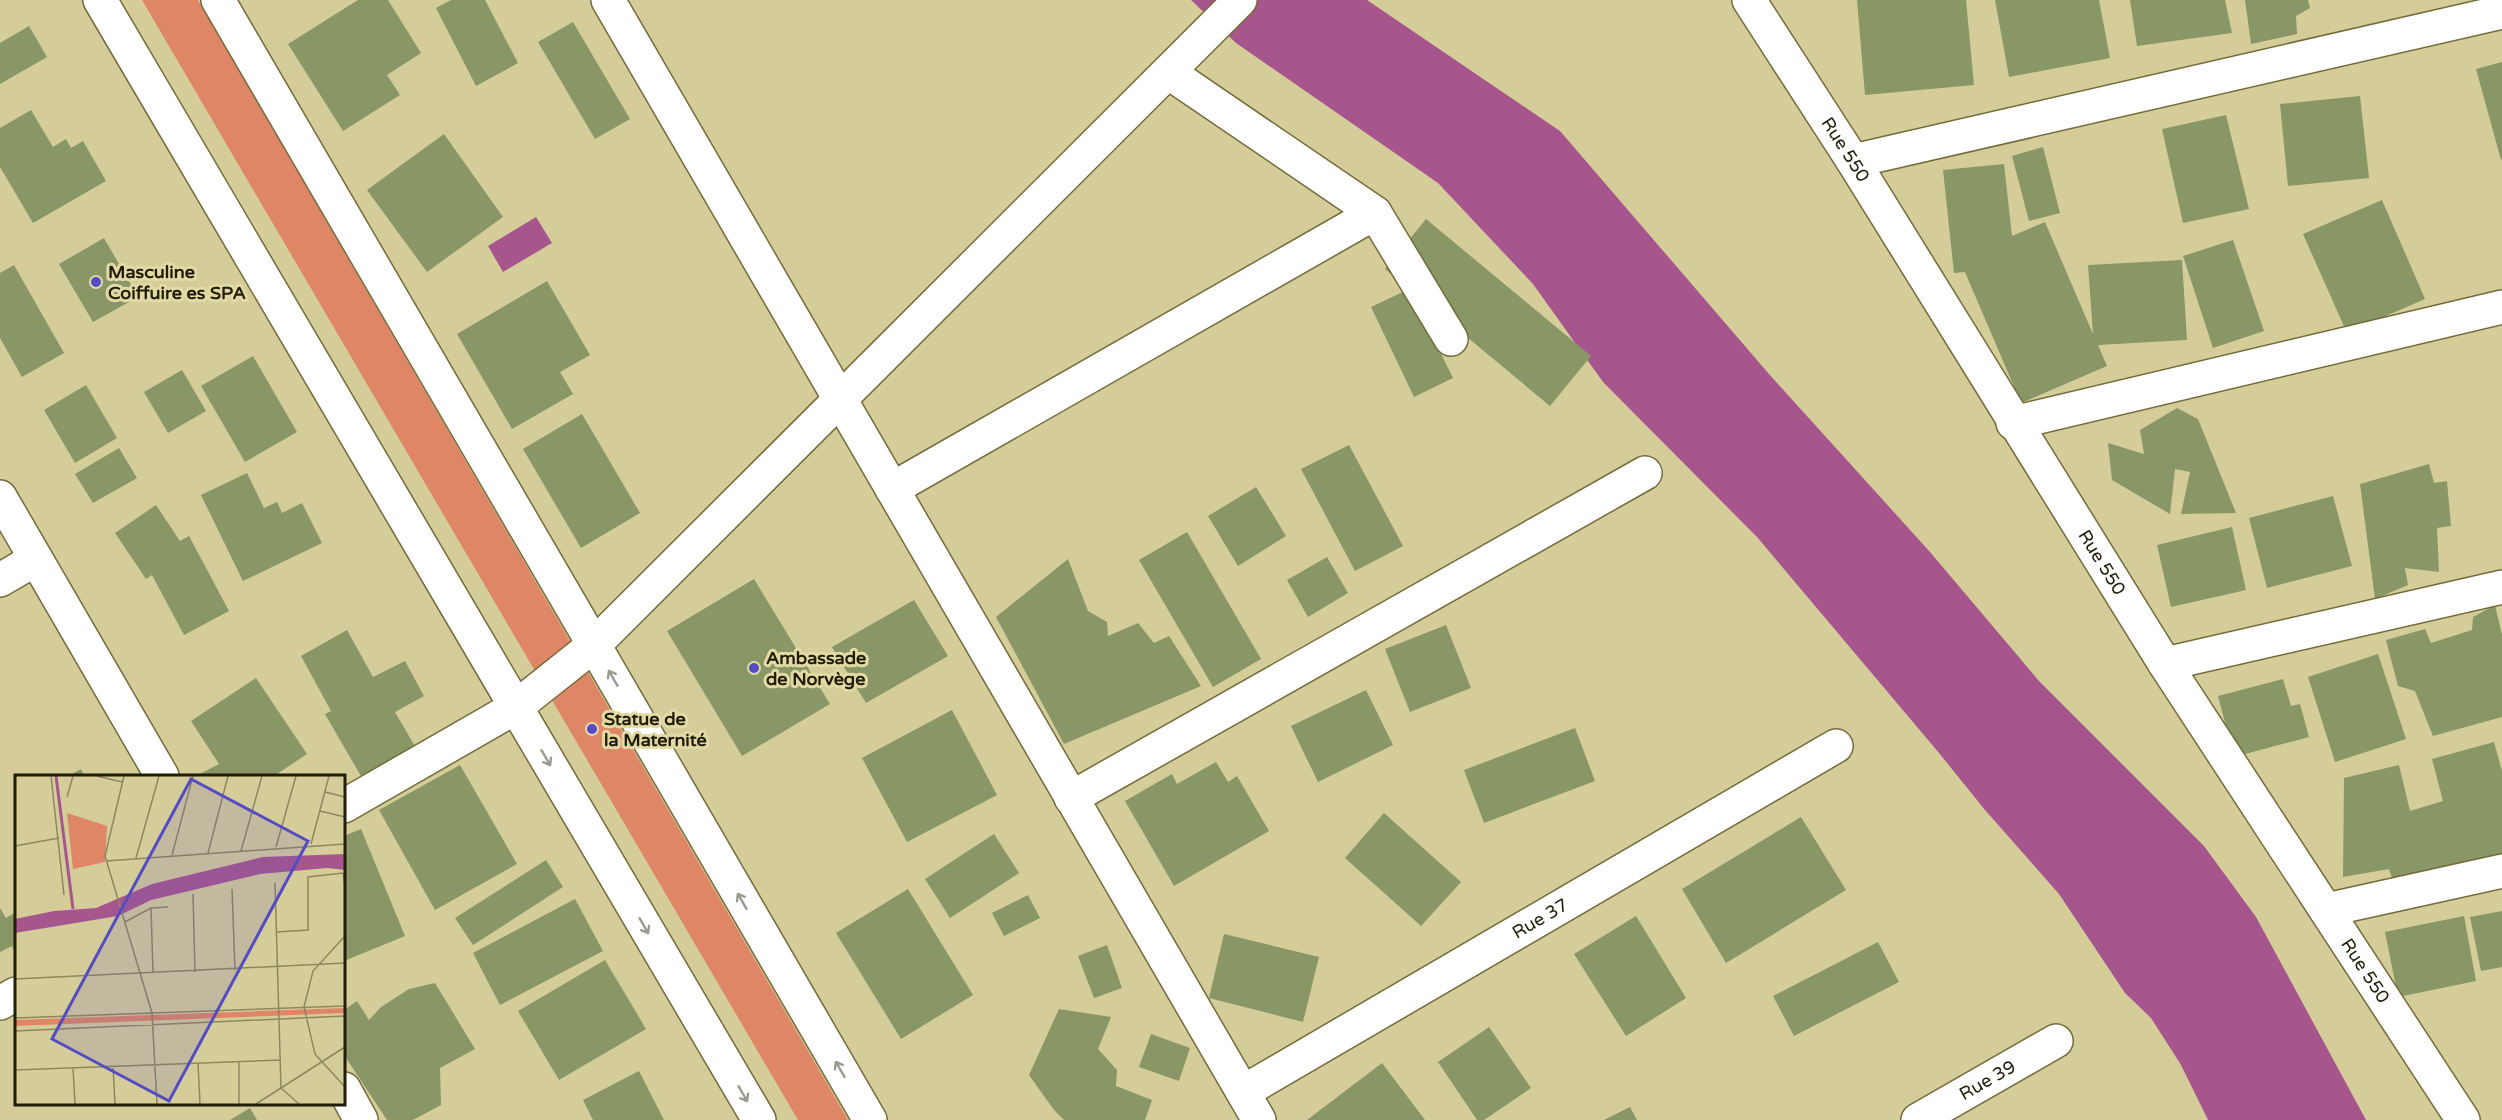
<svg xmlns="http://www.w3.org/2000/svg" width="2502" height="1120" font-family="'Varela Round',sans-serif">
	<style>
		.green { fill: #de8666 }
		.water { fill: #a7568d }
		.building { fill: #899665 }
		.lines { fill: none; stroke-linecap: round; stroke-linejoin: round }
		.minor-casing { stroke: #736b3a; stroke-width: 36 }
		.tertiary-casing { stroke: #736b3a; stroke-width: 36 }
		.minor { stroke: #fff; stroke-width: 33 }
		.tertiary { stroke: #fff; stroke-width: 33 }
		.oneway { stroke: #9b9990 }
		.poi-dot { fill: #554cc4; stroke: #e2daa5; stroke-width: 2 }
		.labels { text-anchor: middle; stroke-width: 6; stroke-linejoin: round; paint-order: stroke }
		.street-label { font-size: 18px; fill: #201d08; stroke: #e2daa5 }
		.poi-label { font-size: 18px; font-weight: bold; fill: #201d08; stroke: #e2daa5; text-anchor: start }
		.inset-river { fill: none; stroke: #a7568d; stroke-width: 3 }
		.inset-road { fill: none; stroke: #8d875f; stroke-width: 1.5 }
		.view { fill: #554cc4; fill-opacity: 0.15; stroke: #554cc4; stroke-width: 3 }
		.inset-edge { fill: none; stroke: #201d08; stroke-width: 3 }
	</style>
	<rect width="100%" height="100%" fill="#d5cd99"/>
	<path class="green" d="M142 0H198L848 1120H798Z"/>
	<path class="water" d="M1191 0H1367L1560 131 1769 374 1930 552 2039 681 2204 846 2256 917 2366 1120H2208L2181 1065 2151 1018 2125 993 2059 894 1985 810 1939 753 1757 537 1603 382 1533 284 1438 183 1236 43Z
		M536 217 552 243 503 272 488 246Z"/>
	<path class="building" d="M358 0H388L421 53 387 75 400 95 343 131 288 44Z
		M451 0H485L518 63 476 86 436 8Z
		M1857 0H1966L1974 85 1865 95Z
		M1995 0H2099L2110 58 2009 77Z
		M2130 0H2225L2232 33 2137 46Z
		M2245 0H2308L2310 8 2296 16 2297 34 2251 44Z
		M573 22 630 119 595 139 538 42Z
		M29 26 47 57 0 84V43Z
		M2502 62V159L2501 160 2476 69Z
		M2360 96 2369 178 2288 186 2280 104Z
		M31 110 53 147 66 139 71 148 83 141 106 181 33 223 0 167V128Z
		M2226 115 2249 209 2183 223 2162 129Z
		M444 134 503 217 427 272 367 190Z
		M2043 147 2060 213 2029 221 2012 156Z
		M2004 164 2012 236 2045 222 2093 334 2088 265 2182 260 2187 340 2098 345 2107 366 2021 403 1965 272 1954 273 1943 170Z
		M2382 200 2425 299 2347 333 2303 234Z
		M1426 219 1591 356 1550 406 1385 269Z
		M104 238 138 297 93 322 59 264Z
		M2233 240 2264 331 2213 348 2183 256Z
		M14 265 64 353 22 377 0 338V273Z
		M547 281 590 355 560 372 573 394 512 429 457 334Z
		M1409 289 1453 378 1414 397 1371 307Z
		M253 356 297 432 245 462 201 386Z
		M182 370 206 411 168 433 144 392Z
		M86 385 117 438 75 463 44 410Z
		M2177 408 2198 419 2236 513 2181 514 2190 472 2175 469 2170 514 2112 480 2108 443 2144 454 2140 430Z
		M582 414 640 513 581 548 523 449Z
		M1349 445 1403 546 1355 571 1301 469Z
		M119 448 137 478 93 503 75 474Z
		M2429 464 2434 483 2447 481 2451 526 2437 528 2439 572 2405 568 2408 585 2375 599 2360 484Z
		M247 473 264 508 277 502 282 513 302 503 322 543 243 581 201 495Z
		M1256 487 1286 536 1238 566 1208 516Z
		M2333 496 2352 566 2267 588 2249 518Z
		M156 505 180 541 189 536 229 611 184 635 152 575 146 579 115 533Z
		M2232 527 2246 590 2171 607 2157 545Z
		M1187 532 1261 659 1213 687 1139 560Z
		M1327 557 1348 593 1308 617 1287 580Z
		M1068 559 1088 611 1107 622 1108 636 1138 623 1154 643 1169 636 1201 686 1064 744 996 617Z
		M754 579 830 704 742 756 667 631Z
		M914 600 948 656 866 703 832 647Z
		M2495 605 2502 635V717L2433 736 2415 691 2398 686 2386 640 2425 629 2431 643 2472 630 2473 617Z
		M1446 625 1471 688 1410 712 1385 649Z
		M347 630 373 677 405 661 424 696 395 712 423 760 369 790 325 714 331 711 301 656Z
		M2378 654 2406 739 2335 762 2308 677Z
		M256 678 307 754 274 776H196L219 764 191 721Z
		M2283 679 2291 706 2300 704 2309 737 2234 757 2218 696Z
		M1366 690 1393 745 1318 782 1291 726Z
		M952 710 997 795 907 842 862 758Z
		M1575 728 1595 781 1484 823 1464 770Z
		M2494 742 2502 771V879L2403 911 2389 869 2343 877 2344 778 2399 765 2410 811 2443 801 2432 759Z
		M1216 762 1228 782 1237 776 1269 831 1174 886 1125 801 1172 774 1177 784Z
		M460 765 517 864 435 910 379 810Z
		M81 769 84 776H68Z
		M1384 813 1461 882 1421 926 1345 858Z
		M1801 817 1846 890 1726 963 1682 889Z
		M361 829 405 936 344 961V836Z
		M994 834 1019 873 950 918 925 879Z
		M546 860 563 887 473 945 455 918Z
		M908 889 973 995 901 1039 836 933Z
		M1028 895 1040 918 1004 936 992 913Z
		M575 899 603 951 500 1005 473 953Z
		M0 908 6 918 16 912V954L12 946 0 952Z
		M2502 911V967L2481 971 2470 917Z
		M1636 916 1686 998 1626 1036 1574 954Z
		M2464 916 2476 981 2398 997 2385 932Z
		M1224 934 1319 957 1303 1022 1209 998Z
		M1878 942 1899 982 1794 1036 1773 996Z
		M1107 945 1122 988 1094 998 1078 956Z
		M605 960 646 1029 559 1080 518 1011Z
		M435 983 475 1049 440 1068 441 1105 413 1120H387L344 1055V1010L357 1001 369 1020 381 1007 409 989Z
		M1059 1009 1111 1017 1098 1049 1117 1070 1116 1086 1152 1100 1145 1120H1064L1054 1110 1029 1075Z
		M1489 1027 1531 1088 1484 1120H1477L1438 1062Z
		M1151 1034 1190 1048 1179 1081 1139 1067Z
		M1382 1063 1425 1120H1307Z
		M639 1071 664 1120H593L583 1100Z
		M1630 1107 1637 1120H1604Z
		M250 1108 257 1120H230Z"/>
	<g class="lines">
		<defs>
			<g id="minor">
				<path d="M100 0 516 707 344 806"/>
				<path d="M218 0 594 645"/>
				<path d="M608 0 1259 1120"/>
				<path id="s1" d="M1749 0 1853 161 2165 664 2463 1120"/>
				<path d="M1168 72 1375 213 1451 339"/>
				<path d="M1853 161 2502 12"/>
				<path d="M2013 423 2502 307"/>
				<path d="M892 489 1375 213"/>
				<path d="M0 497 162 776"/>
				<path d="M0 580 36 559"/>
				<path d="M2165 664 2502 587"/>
				<path d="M1071 798 1645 473"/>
				<path d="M2326 910 2502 871"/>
				<path d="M0 1003 16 994"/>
				<path d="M344 1089 361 1120"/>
				<path id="s2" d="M1243 1092 1836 746"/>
				<path id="s3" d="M1918 1120 2056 1041"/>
			</g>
			<path id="tertiary" d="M594 645 870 1120
				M759 1120 516 707 594 645 1240 0"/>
		</defs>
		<use href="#minor" class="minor-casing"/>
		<use href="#tertiary" class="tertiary-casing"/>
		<use href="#minor" class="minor"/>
		<use href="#tertiary" class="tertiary"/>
	</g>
	<defs><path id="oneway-shaft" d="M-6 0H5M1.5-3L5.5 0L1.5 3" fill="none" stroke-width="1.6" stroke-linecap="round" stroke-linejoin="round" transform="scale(1.5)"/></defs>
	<g class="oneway">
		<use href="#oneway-shaft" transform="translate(613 678) rotate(-120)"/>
		<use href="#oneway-shaft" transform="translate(546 758) rotate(60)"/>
		<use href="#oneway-shaft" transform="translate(742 901) rotate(-120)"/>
		<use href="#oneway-shaft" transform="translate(644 926) rotate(60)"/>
		<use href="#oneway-shaft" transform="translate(840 1069) rotate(-120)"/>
		<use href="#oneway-shaft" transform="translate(743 1094) rotate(60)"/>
	</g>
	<g class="poi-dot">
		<circle cx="96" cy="282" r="6"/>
		<circle cx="754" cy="668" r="6"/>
		<circle cx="592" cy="729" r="6"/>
	</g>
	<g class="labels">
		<g class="street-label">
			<text dy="6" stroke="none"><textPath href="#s1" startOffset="178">Rue 550</textPath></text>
			<text dy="6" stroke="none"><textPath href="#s1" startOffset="664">Rue 550</textPath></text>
			<text dy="6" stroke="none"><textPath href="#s2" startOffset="344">Rue 37</textPath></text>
			<text dy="6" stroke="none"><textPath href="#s1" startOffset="1150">Rue 550</textPath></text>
			<text dy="6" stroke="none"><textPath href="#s3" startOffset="80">Rue 39</textPath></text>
		</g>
		<g class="poi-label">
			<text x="108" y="278">Masculine<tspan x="108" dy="21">Coiffuire es SPA</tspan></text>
			<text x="766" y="664">Ambassade<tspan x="766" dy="21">de Norvège</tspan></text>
			<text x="604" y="725">Statue de<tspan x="604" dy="21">la Maternité</tspan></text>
		</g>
	</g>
	<g transform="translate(15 775)">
		<rect width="330" height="330" fill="#d5cd99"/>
		<path d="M52 38 92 51 90 87 58 94ZM330 233V238L0 251V245Z" fill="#de8666"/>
		<path d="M330 79V95L312 93 245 99 136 125 103 141 0 158V144L39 136 81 133 137 109 248 82Z" fill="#a7568d"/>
		<path class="inset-river" d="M41 1 58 134"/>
		<path class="inset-road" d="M36 1 49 120M82 1 107 7M109 1 90 81 137 238 142 329M310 17 330 22M52 22 58 1M305 36 330 42M296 69 314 1M0 71 44 63M261 72 281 1M226 76 247 1M193 78 213 1M157 80 178 1M121 83 144 1M91 86 330 69M260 108 266 313 284 329M217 114 220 195M178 119 180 197M136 133 138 198M110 147 136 133 153 132M261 157 293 155V102L328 98 330 111M330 161 298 196 289 232 300 279 330 312M0 204 330 188M0 243 330 231M0 256 330 241M224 287V329M183 288 185 329M98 291 100 329M58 293 60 329M0 295 265 285M241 329 330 272"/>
		<path class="view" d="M176 4 293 66 154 326 37 264Z"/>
		<rect width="330" height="330" class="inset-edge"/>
	</g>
</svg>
